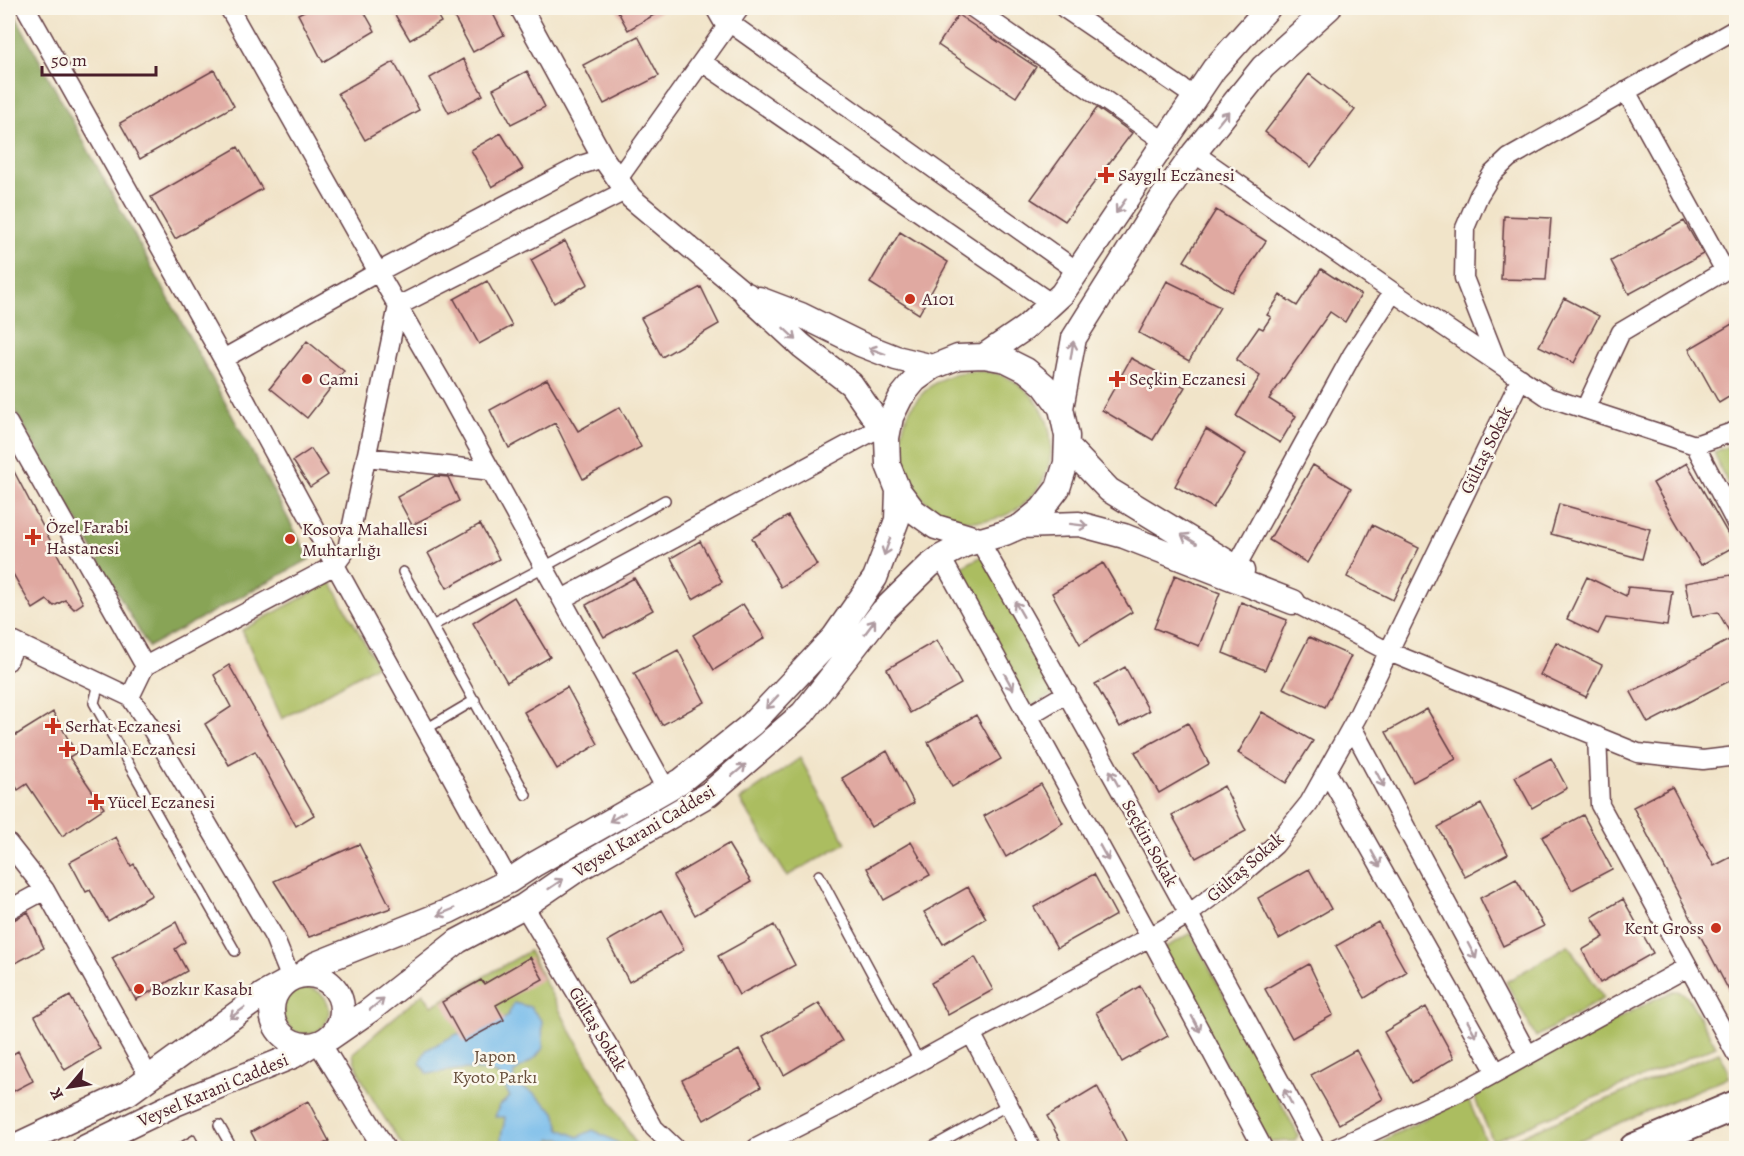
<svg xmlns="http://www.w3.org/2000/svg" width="1744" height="1156" font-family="Alegreya,serif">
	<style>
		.green { fill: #abbd61; stroke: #7a6e46; stroke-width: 1.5 }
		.forest { fill: #88a457; stroke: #696241; stroke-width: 1.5 }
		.water { fill: #73baea; stroke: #5e6c8a; stroke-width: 1.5 }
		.building { fill: #e0a9a1 }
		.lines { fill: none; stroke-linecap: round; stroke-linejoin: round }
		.service-casing { stroke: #633d43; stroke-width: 12 }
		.minor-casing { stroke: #633d43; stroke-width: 21 }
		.tertiary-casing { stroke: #633d43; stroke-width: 24 }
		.secondary-casing { stroke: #633d43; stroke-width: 27 }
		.trunk-casing { stroke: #633d43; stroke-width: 32 }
		.service { stroke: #fff; stroke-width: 9 }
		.minor { stroke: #fff; stroke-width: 18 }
		.tertiary { stroke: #fff; stroke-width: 21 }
		.secondary { stroke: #fff; stroke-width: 24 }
		.trunk { stroke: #fff; stroke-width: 28 }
		.oneway { stroke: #ae9aa0 }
		.poi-dot { fill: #c8321e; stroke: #fbf7ec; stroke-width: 2 }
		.labels { text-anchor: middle; stroke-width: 5; stroke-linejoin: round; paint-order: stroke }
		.poi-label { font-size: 18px; fill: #4a1f2b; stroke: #fbf7ec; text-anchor: start }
		.street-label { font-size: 18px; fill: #4a1f2b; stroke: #fbf7ec }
		.park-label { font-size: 18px; fill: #674e3b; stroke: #fbf7ec }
	</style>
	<rect width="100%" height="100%" fill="#fbf7ec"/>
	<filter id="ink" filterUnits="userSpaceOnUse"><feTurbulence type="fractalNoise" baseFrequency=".0167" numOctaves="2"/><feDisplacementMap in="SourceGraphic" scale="12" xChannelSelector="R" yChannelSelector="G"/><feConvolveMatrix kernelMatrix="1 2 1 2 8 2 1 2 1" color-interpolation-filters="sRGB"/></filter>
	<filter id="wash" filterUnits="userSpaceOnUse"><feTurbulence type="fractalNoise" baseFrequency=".008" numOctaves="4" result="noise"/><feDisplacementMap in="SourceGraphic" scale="24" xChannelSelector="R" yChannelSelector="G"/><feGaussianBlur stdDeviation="1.35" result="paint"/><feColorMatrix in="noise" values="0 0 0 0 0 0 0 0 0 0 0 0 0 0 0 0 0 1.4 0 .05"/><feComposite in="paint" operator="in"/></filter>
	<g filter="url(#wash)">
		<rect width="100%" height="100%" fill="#f1e4c9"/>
		<path class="green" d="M901 446a75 75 0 1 1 150 0a75 75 0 1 1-150 0Z
			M1736 443V497L1721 470 1714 452Z
			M984 555 1058 691 1028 708 952 572Z
			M331 582 377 665 282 719 242 630Z
			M800 758 846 843 787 876 740 800Z
			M1191 933 1298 1135 1295 1141 1269 1142 1161 950Z
			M1568 945 1604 998 1536 1037 1506 982Z
			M529 951 569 1028 638 1148H404C390 1126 355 1077 353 1053L423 993 432 1006Z
			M283 1011a23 23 0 1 1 46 0a23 23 0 1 1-46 0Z
			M1675 991H1680L1688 997 1716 1046 1493 1141 1473 1094 1657 998Z
			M1719 1052 1728 1070V1077L1561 1148H1496L1495 1147Z
			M1467 1097 1487 1143 1473 1148H1368Z"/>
		<path class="forest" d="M8 14 15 15 310 559 148 647 8 398Z"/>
		<path class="water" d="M514 1003 530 1007 542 1021 543 1048 536 1057 514 1073 513 1083 533 1093 555 1112 560 1129 578 1137 593 1130 624 1146V1148H571L570 1144 562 1139H551L544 1148H502C499 1132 504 1131 505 1117H495L499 1106 510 1097 499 1075C476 1065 452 1070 428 1074L420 1063 426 1050 457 1034 472 1037 507 1017Z"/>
		<g id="blocks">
			<path class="building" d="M310 8H362L375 31 323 62 298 14Z
				M391 8H433L441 22 410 40Z
				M466 8H490L504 35 473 52 453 15Z
				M616 8H666L628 30Z
				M958 15 1036 67 1016 97 938 45Z
				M638 36 659 76 604 104 583 65Z
				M463 59 483 95 449 113 430 78Z
				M394 62 419 110 365 140 338 93Z
				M214 70 234 106 140 159 120 123Z
				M527 71 545 107 511 124 493 89Z
				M1309 74 1355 110 1311 167 1265 132Z
				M1097 108 1132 133 1065 221 1031 199Z
				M501 133 523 169 492 187 471 150Z
				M238 147 262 189 175 239 151 197Z
				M1216 210 1266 241 1232 292 1184 261Z
				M1504 216 1551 218 1546 280 1501 279Z
				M1684 221 1703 254 1629 294 1611 261Z
				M900 232 948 262 919 314 870 283Z
				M565 241 588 284 554 303 531 260Z
				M1321 269 1361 295 1345 322 1330 312 1269 399 1296 416 1280 443 1236 416 1260 376 1236 360 1259 327 1263 329 1271 317 1267 315 1280 295 1297 306Z
				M487 281 512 326 479 344 454 299Z
				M1167 281 1220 307 1189 361 1139 333Z
				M701 287 719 324 662 357 641 318Z
				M1564 298 1599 316 1574 363 1539 346Z
				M1737 321V392L1719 403 1689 349Z
				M307 341 344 371 307 418 270 388Z
				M1131 358 1185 387 1153 440 1102 410Z
				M547 379 578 431 620 407 641 447 583 479 555 423 509 448 490 410Z
				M1206 429 1246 454 1213 508 1175 486Z
				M311 449 328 475 310 487 293 461Z
				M8 460 83 603 74 609 65 600 54 606 47 600 33 609 8 565Z
				M1687 463 1735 546 1701 565 1653 483Z
				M1313 465 1351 488 1307 563 1269 540Z
				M435 476 448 477 459 501 412 525 397 497Z
				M1559 504 1650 529 1642 559 1551 534Z
				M788 516 817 565 781 587 752 538Z
				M480 524 499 559 447 588 428 553Z
				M1372 525 1419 548 1393 600 1347 577Z
				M700 541 722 582 693 599 671 558Z
				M1103 563 1132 612 1080 644 1052 593Z
				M1175 575 1220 593 1199 646 1154 628Z
				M1731 575 1737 605V677L1648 723 1631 692 1733 638 1718 612 1692 617 1685 583Z
				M1587 577 1626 596 1628 587 1672 591 1667 626 1606 618 1598 634 1567 619Z
				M634 578 653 610 604 637 586 605Z
				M514 597 550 657 507 682 473 623Z
				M1241 602 1287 620 1265 670 1223 653Z
				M743 604 765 638 714 670 693 635Z
				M1309 637 1351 656 1325 707 1283 688Z
				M937 640 961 684 910 713 887 669Z
				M1556 642 1602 665 1586 697 1540 675Z
				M678 650 705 702 662 725 634 673Z
				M229 665 314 815 296 826 255 751 229 765 205 724 231 707 214 675Z
				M1125 667 1149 711 1120 727 1095 684Z
				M567 687 598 744 557 769 524 712Z
				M1427 709 1456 759 1413 782 1386 732Z
				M53 712 76 753 69 757 104 808 62 836 27 784 18 790 8 773V740Z
				M1262 712 1313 741 1286 783 1238 753Z
				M976 715 1001 759 952 787 928 742Z
				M1188 723 1209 764 1159 793 1135 752Z
				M887 751 914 803 871 827 842 778Z
				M1551 758 1567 788 1532 808 1515 777Z
				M1041 784 1063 823 1006 857 984 816Z
				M1224 786 1246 831 1196 858 1172 815Z
				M1672 787 1714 866 1737 854V1006L1633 807Z
				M1481 804 1508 854 1465 877 1438 827Z
				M1583 815 1612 869 1572 890 1542 837Z
				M116 837 131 866 134 864 152 895 108 921 90 890 86 892 70 862Z
				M911 842 930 875 884 900 867 868Z
				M359 844 391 908 309 937 274 881Z
				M728 844 751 882 695 915 673 876Z
				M1309 869 1331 909 1279 939 1258 898Z
				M1094 874 1116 915 1057 948 1034 907Z
				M1516 879 1544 926 1503 946 1480 898Z
				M968 887 986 918 943 944 924 912Z
				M1623 899 1653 953 1600 983 1582 950 1604 937 1592 917Z
				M662 910 684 950 629 982 608 941Z
				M28 912 44 948 8 967V923Z
				M176 922 185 942 175 949 187 971 136 1000 112 958Z
				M1378 922 1406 972 1365 998 1336 946Z
				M774 925 795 965 739 995 718 956Z
				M530 957 543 979 496 1005 504 1020 464 1042 442 1002 481 980 484 984Z
				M975 957 993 990 948 1015 931 983Z
				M1309 964 1333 1015 1292 1038 1265 989Z
				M1140 986 1168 1036 1122 1062 1096 1012Z
				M70 996 100 1049 65 1070 35 1016Z
				M819 1003 842 1041 784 1075 763 1036Z
				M1426 1007 1454 1058 1412 1083 1384 1032Z
				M739 1050 761 1087 704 1120 682 1080Z
				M1356 1050 1383 1099 1339 1124 1311 1075Z
				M18 1051 33 1081 8 1094V1057Z
				M1097 1086 1126 1141 1114 1149H1065L1047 1116Z
				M308 1101 329 1141 315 1149H260L251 1132Z
				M194 1134 202 1149H169Z"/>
		</g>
	</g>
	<g filter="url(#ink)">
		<use href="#blocks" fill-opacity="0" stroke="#633d43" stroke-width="1.5"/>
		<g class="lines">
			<defs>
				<path id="service" d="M403 572 526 795
					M434 625 544 567 665 500
					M99 683 94 703 235 951
					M426 729 475 700
					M819 875 919 1061
					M219 1125 232 1148
					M930 1148 1008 1105"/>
				<path id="minor" d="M26 8 223 359 335 565 347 549 398 306 625 191
					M229 8 378 272 450 396 666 789
					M715 8 726 27
					M973 8 1165 142
					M1064 8 1195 97
					M730 23 1077 271
					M702 62 1052 304
					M1626 91 1725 271
					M1194 153 1393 292 1548 397 1695 445 1736 431
					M618 179 740 8
					M223 359 378 272 581 165 603 158
					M1497 362 1464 278 1465 228 1479 195 1492 174 1509 158 1736 29
					M1585 409 1621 332 1736 264
					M8 423 145 666 335 565 509 881
					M1695 445 1736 523
					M366 457 492 471
					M979 540C1095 741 1206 944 1316 1148
					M941 557 1150 937 1263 1148
					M1236 567 1352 355 1393 292
					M562 599 881 427
					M1293 602 1389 652 1638 753 1703 760 1736 756
					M8 639 130 697 151 728 274 937 291 979
					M8 661 16 643
					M130 697 145 666
					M1028 716 1067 693
					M1352 727 1528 1055
					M1597 736 1600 805 1736 1054
					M1327 772 1496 1072
					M8 843 45 890 149 1077
					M524 906 615 1057 654 1128 675 1148
					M8 910 45 890
					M971 1033 1031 1148
					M756 1148 833 1109 942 1049 1150 937 1189 914 1244 872 1275 845 1309 803 1357 717 1521 378
					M1336 1148 1468 1088 1688 967"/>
				<path id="tertiary" d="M521 8 603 158 631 198 747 295
					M320 1044 384 1148"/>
				<path id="secondary" d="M747 295 802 346 851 384 881 427 887 438
					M759 299 801 315 860 344 896 358 933 367
					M984 356 1025 328 1062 294 1214 69 1268 8
					M1061 408 1074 338 1162 198 1194 153 1263 67 1329 8
					M1067 446 1109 490 1242 571
					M1021 526 1079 524 1124 536 1293 602
					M272 1010a35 35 0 1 1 70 0a35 35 0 1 1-70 0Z
					M300 976 316 964 449 911 509 881 535 864 681 781 752 724 834 637 875 578 897 520 898 490
					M330 1038 369 1011 458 941 524 906 575 871 709 794 803 713 883 611 929 566 941 557 964 545 1005 533 1021 526 1042 509 1058 488 1066 463 1067 436 1061 408 1044 385 1026 370 1006 360 984 356 958 357 933 367 915 380 901 397 891 417 887 438 888 465 898 490 914 511 936 527 979 540
					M11 1148 128 1093 264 994 286 982
					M84 1148 175 1104 293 1056 309 1046"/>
				<path id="trunk" d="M1634 1148 1736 1105"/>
			</defs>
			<use href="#service" class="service-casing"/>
			<use href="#minor" class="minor-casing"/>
			<use href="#tertiary" class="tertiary-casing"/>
			<use href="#secondary" class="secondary-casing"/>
			<use href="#trunk" class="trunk-casing"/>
			<use href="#service" class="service"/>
			<use href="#minor" class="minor"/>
			<use href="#tertiary" class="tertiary"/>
			<use href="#secondary" class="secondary"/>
			<use href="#trunk" class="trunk"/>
		</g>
		<defs><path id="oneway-shaft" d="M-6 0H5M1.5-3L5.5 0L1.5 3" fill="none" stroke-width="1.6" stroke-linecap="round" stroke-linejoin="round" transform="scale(1.5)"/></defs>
		<g class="oneway">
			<use href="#oneway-shaft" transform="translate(1223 118) rotate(-51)"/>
			<use href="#oneway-shaft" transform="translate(1121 206) rotate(125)"/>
			<use href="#oneway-shaft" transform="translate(790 334) rotate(43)"/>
			<use href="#oneway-shaft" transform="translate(1072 350) rotate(-81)"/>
			<use href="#oneway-shaft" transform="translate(877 351) rotate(-159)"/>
			<use href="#oneway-shaft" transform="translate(1079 525) rotate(7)"/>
			<use href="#oneway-shaft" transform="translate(1189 539) rotate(-149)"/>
			<use href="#oneway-shaft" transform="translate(887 547) rotate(110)"/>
			<use href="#oneway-shaft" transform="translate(1019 609) rotate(-120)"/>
			<use href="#oneway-shaft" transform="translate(870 627) rotate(-53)"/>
			<use href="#oneway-shaft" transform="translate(1009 682) rotate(61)"/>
			<use href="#oneway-shaft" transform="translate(772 702) rotate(133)"/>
			<use href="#oneway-shaft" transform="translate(739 770) rotate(-40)"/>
			<use href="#oneway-shaft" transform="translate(1114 778) rotate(-119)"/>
			<use href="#oneway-shaft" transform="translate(1380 779) rotate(62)"/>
			<use href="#oneway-shaft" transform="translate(617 817) rotate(150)"/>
			<use href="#oneway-shaft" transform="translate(1104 853) rotate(61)"/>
			<use href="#oneway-shaft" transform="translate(1376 859) rotate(61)"/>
			<use href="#oneway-shaft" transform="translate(556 884) rotate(-34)"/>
			<use href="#oneway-shaft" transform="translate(446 912) rotate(157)"/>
			<use href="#oneway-shaft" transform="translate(1472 951) rotate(62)"/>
			<use href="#oneway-shaft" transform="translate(377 1004) rotate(-39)"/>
			<use href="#oneway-shaft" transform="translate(237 1013) rotate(144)"/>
			<use href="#oneway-shaft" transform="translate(1196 1024) rotate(62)"/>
			<use href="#oneway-shaft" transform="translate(1472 1029) rotate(61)"/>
			<use href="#oneway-shaft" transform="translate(1288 1097) rotate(-118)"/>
		</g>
	</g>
	<g class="poi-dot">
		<path d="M1103 166h6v6h6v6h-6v6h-6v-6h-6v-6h6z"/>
		<circle cx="910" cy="299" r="6"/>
		<circle cx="307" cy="379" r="6"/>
		<path d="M1114 370h6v6h6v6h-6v6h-6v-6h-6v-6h6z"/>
		<path d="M30 528h6v6h6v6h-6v6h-6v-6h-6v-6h6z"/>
		<circle cx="290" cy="539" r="6"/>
		<path d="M50 717h6v6h6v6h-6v6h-6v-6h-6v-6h6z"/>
		<path d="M64 740h6v6h6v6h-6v6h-6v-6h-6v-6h6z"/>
		<path d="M93 793h6v6h6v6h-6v6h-6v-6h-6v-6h6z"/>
		<circle cx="1716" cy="928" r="6"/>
		<circle cx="139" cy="989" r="6"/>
	</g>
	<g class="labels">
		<g class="poi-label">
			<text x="1118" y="181">Saygılı Eczanesi</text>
			<text x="922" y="305">A101</text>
			<text x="319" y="385">Cami</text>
			<text x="1129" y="385">Seçkin Eczanesi</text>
			<text x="46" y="533">Özel Farabi<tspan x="46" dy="21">Hastanesi</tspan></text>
			<text x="302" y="535">Kosova Mahallesi<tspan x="302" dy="21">Muhtarlığı</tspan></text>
			<text x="65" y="732">Serhat Eczanesi</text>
			<text x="79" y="755">Damla Eczanesi</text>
			<text x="108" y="808">Yücel Eczanesi</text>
			<text x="1704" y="934" text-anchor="end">Kent Gross</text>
			<text x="151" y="995">Bozkır Kasabı</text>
		</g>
		<g class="street-label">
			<text transform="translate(1486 450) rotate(-64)" y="6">Gültaş Sokak</text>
			<text transform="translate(644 831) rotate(-31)" y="6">Veysel Karani Caddesi</text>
			<text transform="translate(1150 843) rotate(61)" y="6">Seçkin Sokak</text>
			<text transform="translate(1245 867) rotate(-41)" y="6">Gültaş Sokak</text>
			<text transform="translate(598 1029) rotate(59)" y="6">Gültaş Sokak</text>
			<text transform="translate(213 1090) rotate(-23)" y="6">Veysel Karani Caddesi</text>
		</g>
		<g class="park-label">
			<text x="495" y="1062">Japon<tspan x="495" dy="21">Kyoto Parkı</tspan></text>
		</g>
	</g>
	<rect width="1744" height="1156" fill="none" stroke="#fbf7ec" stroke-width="30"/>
	<g transform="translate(69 1087) rotate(241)" stroke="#fbf7ec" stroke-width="4.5" paint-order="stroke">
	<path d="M0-4.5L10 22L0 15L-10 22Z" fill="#4a1f2b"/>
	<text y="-9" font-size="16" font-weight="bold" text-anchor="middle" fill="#4a1f2b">K</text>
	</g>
	<path d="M42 66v9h114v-9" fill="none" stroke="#4a1f2b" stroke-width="3"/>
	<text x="51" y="66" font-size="18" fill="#4a1f2b" stroke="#fbf7ec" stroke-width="4.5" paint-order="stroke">50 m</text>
</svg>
